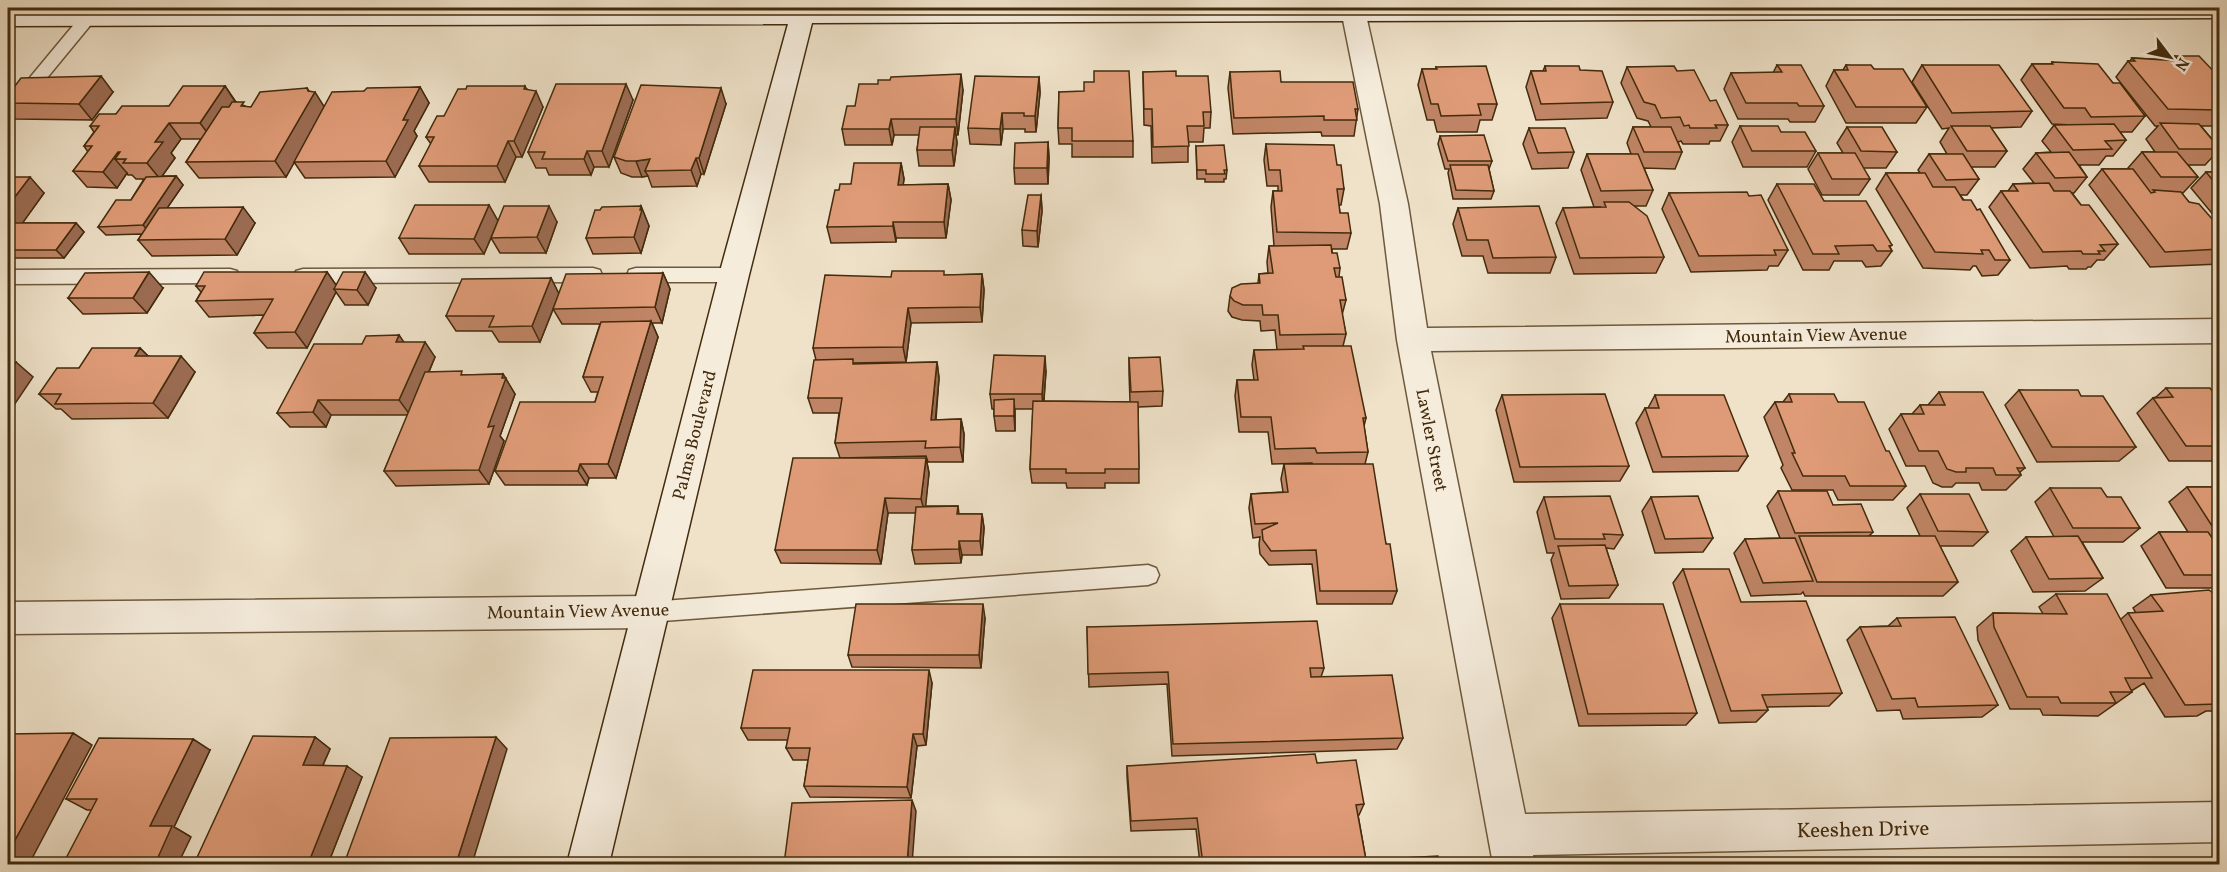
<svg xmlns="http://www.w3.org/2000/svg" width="2227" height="872" font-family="Vollkorn,serif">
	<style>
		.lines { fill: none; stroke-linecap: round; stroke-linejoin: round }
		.lane-casing { stroke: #6e593b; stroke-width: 3 }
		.street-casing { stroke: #6e593b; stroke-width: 3 }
		.secondary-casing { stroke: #432b0c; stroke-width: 3 }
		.lane { fill: #f5ecdc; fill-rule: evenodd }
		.street { fill: #f5ecdc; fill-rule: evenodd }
		.secondary { fill: #f5ecdc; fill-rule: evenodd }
		.wall { fill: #c08566; stroke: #432b0c; stroke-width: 1.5 }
		.shaded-wall { fill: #9c6c53; stroke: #432b0c; stroke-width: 1.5 }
		.building { fill: #df9b77; stroke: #432b0c; stroke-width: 1.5 }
		.labels { text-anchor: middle; stroke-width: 6; stroke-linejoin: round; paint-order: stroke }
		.street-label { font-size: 18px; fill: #432b0c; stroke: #f5ecdc }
		.near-street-label { font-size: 21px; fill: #432b0c; stroke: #f5ecdc }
	</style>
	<rect width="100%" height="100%" fill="#efe2c9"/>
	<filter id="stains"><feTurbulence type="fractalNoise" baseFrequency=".00333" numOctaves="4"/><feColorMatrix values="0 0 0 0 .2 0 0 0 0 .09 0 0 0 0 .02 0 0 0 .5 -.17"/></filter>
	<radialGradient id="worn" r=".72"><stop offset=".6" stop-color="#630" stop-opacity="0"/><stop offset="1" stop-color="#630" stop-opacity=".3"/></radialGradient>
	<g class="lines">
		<defs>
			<path id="lane" d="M87 14 93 16 95 19 93 22 14 118 8 119V104L81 16Z
				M593 268 600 270 602 275 600 280 593 282 303 283 296 281 294 276 296 271 303 269Z
				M636 268H734L741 270 743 275 741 280 734 282H636L629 280 627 275 629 270Z
				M230 269 237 271 239 276 237 281 230 283 8 284V270Z
				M1148 565 1156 568 1159 575 1156 582 1148 585 649 622 641 619 637 612 641 605 649 602Z"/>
			<path id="street" d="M1354 8 1363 10 1366 15 1408 204 1427 328 2220 319V343L1431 351 1525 814 2220 802V842L1533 855 1535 864H1493L1397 340 1380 204 1342 15 1345 10Z
				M649 596 662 601 667 612 662 623 649 628 8 634V602Z"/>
			<path id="secondary" d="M816 8H2220V18L812 23 749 275 609 864H567L719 275 788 24 8 26V12Z"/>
		</defs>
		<use href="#lane" class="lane-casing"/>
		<use href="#street" class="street-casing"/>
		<use href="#secondary" class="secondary-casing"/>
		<use href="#lane" class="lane"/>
		<use href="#street" class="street"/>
		<use href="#secondary" class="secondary"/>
	</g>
	<path class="wall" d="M2175 56 2220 78V126H2201L2220 149 2205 165H2188L2198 177 2183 193H2181L2189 202 2220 228V264L2150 267 2089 185 2102 169H2129L2128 168 2142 152H2155L2146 139 2158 126H2155L2116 77 2128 61H2130L2132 58 2172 60Z
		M2052 62 2113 83 2145 116 2132 132H2120L2126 140 2113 156H2106L2099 165H2079L2087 177 2074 193H2072L2081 205 2118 244 2104 260H2097L2091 267H2088L2086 269H2069L2067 266 2030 268 1989 207 2001 191H2008L2013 184 2034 183 2023 169 2036 153 2051 152 2042 141 2054 125H2073L2052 124 2021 80 2032 64H2051Z
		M1777 65 1824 106 1815 122H1790L1788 119H1738L1724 89 1731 73H1773Z
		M1846 65 1874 69 1927 107 1916 123H1846L1826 86 1834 70H1843Z
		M1922 65 2032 111 2021 127 1991 128 2007 151 1995 167H1971L1979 179 1967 195H1960L2010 260 1998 275 1982 276 1976 266H1973L1970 270 1923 268 1876 189 1886 173H1920L1918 170 1929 154H1947L1940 142 1949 128 1942 129 1912 82Z
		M1545 66 1580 70 1613 102 1607 118 1536 120 1526 87 1531 71H1543Z
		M1436 67 1497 104 1492 120H1480L1477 132H1437L1434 120H1427L1418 85 1422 69H1436Z
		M1627 67 1677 71 1710 101 1728 125 1720 141H1710L1709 144H1683L1681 141 1678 142 1682 152 1675 169 1644 168 1653 190 1646 206H1635L1664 257 1656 273 1574 274 1556 223 1563 208 1601 207H1594L1581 170 1587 154H1631L1627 143 1633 127H1651L1648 121 1637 118 1621 83Z
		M1143 72 1176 76 1211 112 1210 128H1204L1203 142H1188V162L1152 163 1151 126 1144 125Z
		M1230 72 1281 82 1358 109 1354 136H1322L1321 132 1233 134 1228 88Z
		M1039 77 1040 93 1036 132H1025V129H1003L1001 145 970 144 968 128Z
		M225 86 236 102 247 107H251L307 88 309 92 324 107 364 91 420 87 429 103 414 131 417 136 395 177 305 178 294 162 286 177 199 178 186 162 201 139H181L171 153 175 158 162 176H176L183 185 167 208 255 223 237 255 152 256 138 240 142 234 106 235 98 227 131 200 144 179H136L132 175H128L127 173 117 188 87 187 73 171 88 152 84 146 94 132 90 126 116 114 169 106Z
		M8 87 11 91 113 92 92 120 15 119 8 110Z
		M527 89 543 107 522 157H516L505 182H429L419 166 431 144 426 137 444 116Z
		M963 90 958 135H956L957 143 954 166H919L917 150 919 135H894L892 145H845L842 129 855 106Z
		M1059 92 1133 141V157H1072V144H1059L1058 128Z
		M633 100 609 167H594L591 175H549L546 168H536L528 152Z
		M726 104 704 174H701L697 186 652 187 648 176 642 177H632L621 173 614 157Z
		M1740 126 1781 132 1816 151 1807 167H1743L1732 142Z
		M1847 127 1897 152 1886 168H1863L1870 179 1859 195H1822L1808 169 1818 153H1843L1837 143Z
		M1529 128 1574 152 1568 168 1532 169 1523 144Z
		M1440 136 1492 161 1489 169 1494 191 1491 199H1453L1448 173 1449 169H1445L1438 144Z
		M1048 142 1049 158 1048 184H1015L1014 168Z
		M1266 144 1337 165 1344 189 1341 205H1339L1340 213 1351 233 1347 249H1332V253L1340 268 1339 277 1346 300 1342 315 1346 334 1343 346 1366 418 1364 426 1368 452 1365 464 1386 544 1397 591 1392 604H1317L1312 564 1269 565 1260 554 1259 544 1260 537 1253 538 1249 508 1251 494 1283 492 1281 479 1284 464H1312V463L1272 464 1268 432H1239L1235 396 1237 380H1254L1252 365 1254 350H1277L1275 330 1261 331 1260 321 1242 320 1232 317 1228 311 1230 296 1258 283 1259 274 1268 273 1267 262 1269 246H1274L1271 207 1273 191H1278V186H1267L1264 160Z
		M1196 146 1227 170 1226 179H1224V182H1205V179H1197Z
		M901 163 904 179 903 185 948 184 951 200 946 238H896V242L831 243 827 227 839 190 851 184Z
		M2206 172H2220V223L2191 188Z
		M8 177 44 193 22 223H76L84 232 64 258H8Z
		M1777 184 1824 201 1892 245 1890 247 1892 251 1881 266 1866 267 1862 261H1834L1829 270H1803L1768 200Z
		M1669 193 1749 196 1788 250 1778 266H1769L1767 270 1691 272 1662 209Z
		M1041 195 1042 211 1038 247 1023 246 1022 230Z
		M489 205 498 221 557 222 546 253H500L491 238 497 224 484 254H409L399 238Z
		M641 206 649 226 641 253 593 254 586 238Z
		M1458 208 1556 257 1550 273H1488L1483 256H1462L1453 224Z
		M327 272 336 285 376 288 368 305H345L336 292 307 348H267L254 333 264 315 209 317 196 301 201 292 196 286Z
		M663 273 670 289 662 323H652L658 337 616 478H589L587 485H505L495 471 595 402 598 392H591L583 377 600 324H562L553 309 556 302 540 342H499L492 331H456L446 316 551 278 559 294Z
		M982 274 984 290 982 322 911 323 906 362 854 363V364L937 362 939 378 936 420 961 419 964 434 963 462H928L926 456 840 458 835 443 839 413H813L808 398 816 360 813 348 891 277Z
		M163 288 147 313 83 314 68 298Z
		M399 335 403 342 435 357 429 372 465 375 503 374 515 394 500 436 504 441 489 484 396 486 384 471 408 415H331L326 427H290L277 413 362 344Z
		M140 348 148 356 195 372 168 418 72 419 61 409H56L39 394 79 368Z
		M1129 358 1163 391 1162 406 1138 407 1139 483H1105V488H1067L1066 483H1032L1030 469 1033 409H1015V431H996L994 416V409H992L990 394 1046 371 1044 401 1130 402 1129 373Z
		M2166 388 2220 396V461H2169L2137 413 2153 398 2156 397Z
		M2019 390 2081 396 2136 447 2119 461 2037 462 2005 405Z
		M1939 392 2025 468 2020 472 2021 475 2006 490H1982L1979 483H1956L1952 487H1942L1933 483 1925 466H1906L1889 429 1901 414H1912L1920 405H1928Z
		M1789 394 1838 402 1886 451 1906 486 1893 500H1838L1833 490H1792L1781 468 1783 465 1764 417 1775 402H1783Z
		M1502 395 1629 466 1620 481 1514 482 1496 410Z
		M1655 395 1748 456 1738 471 1653 472 1636 423 1645 408H1648Z
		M926 458 929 473 925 506H958L959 514H982L984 528 982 555H962L961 563 915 564 912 550 916 513H888L881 564 781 563 775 550Z
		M2187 487H2220V542L2215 543 2220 549V587L2217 588H2166L2141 546 2159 532H2188L2169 502Z
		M2050 488 2107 497 2140 528 2123 542H2082L2103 578 2085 591 2033 592 2011 551 2026 537H2054L2035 502Z
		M1778 491 1833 505 1873 532 1869 536H1920L1907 508 1920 494 1988 532 1973 546H1940L1958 582 1943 596H1805L1803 592 1801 594 1751 596 1734 553 1745 539 1780 538 1767 506Z
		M1544 497 1623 535 1614 549 1606 548 1618 585 1609 598 1561 599 1551 560 1554 553H1547L1537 512Z
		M1651 497 1713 538 1703 552 1655 553 1642 511Z
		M1683 569 1842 693 1829 706 1767 707 1768 710 1756 722 1719 723 1673 583Z
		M2056 594 2121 619 2128 613H2136L2133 608 2151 595 2220 598V711H2206L2197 716 2165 717 2144 683 2133 690H2132V692L2098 716 2043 715 2040 709H2010L1978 640 1977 627 1993 613 2043 614 2039 607Z
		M1560 604 1697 713 1686 725 1579 726 1552 618Z
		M985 618 981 668 852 667 848 655Z
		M1897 618 1998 705 1982 717 1903 719 1900 710 1877 711 1847 640 1860 627 1888 626Z
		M1087 627 1324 668 1321 677 1403 738 1397 749 1172 756 1167 684 1089 687Z
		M932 683 926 745 917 746 911 798 810 797 804 786 808 760H793L786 748 788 740H748L741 728Z
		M315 737 330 749 323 765 362 777 328 864H194Z
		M210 750 174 827 191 837 91 810H87L66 799Z
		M1317 763 1364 804 1359 815H1358L1366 860 1440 864H1200L1196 829 1131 831 1127 777V766Z"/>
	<path class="shaded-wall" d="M961 74 963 90 958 135 956 119Z
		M101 76 113 92 92 120 79 104Z
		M1039 77 1040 93 1036 132 1035 116Z
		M626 84 633 100 609 167 602 151Z
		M225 86 236 103 212 139 200 123Z
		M525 86 532 100 536 91 543 107 522 157 514 141 524 89Z
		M420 87 429 103 414 131 417 136 395 177 386 161 403 120Z
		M307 88 312 96 315 92 325 108 286 177 275 161 308 91Z
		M721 88 726 104 704 174 699 158Z
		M1002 113 1003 129 1001 145 1000 129Z
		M891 119 894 135 892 145 889 129Z
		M169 123 181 139 171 153 175 158 160 179 147 163 155 142Z
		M955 127 957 143 954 166 952 150Z
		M508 141 516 157 505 182 497 166Z
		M1048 142 1049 158 1048 184 1047 168Z
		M587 151 594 167 591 175 584 159Z
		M118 152 123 159H115L127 173 117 188 103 172Z
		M696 158 701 174 697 186 691 170Z
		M650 159 645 171 648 176 642 177 636 161Z
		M901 163 904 179 901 201 898 185Z
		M176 176 183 185 150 233 143 225Z
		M30 177 44 193 19 228 8 216V206Z
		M948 184 951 200 946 238 944 222Z
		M1041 195 1042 211 1038 247 1037 231Z
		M489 205 498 221 484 254 474 239Z
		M549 206 557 222 546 253 537 237Z
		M641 206 649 226 641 253 634 237Z
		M243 207 255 223 237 255 225 239Z
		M893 222 896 238V242L893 226Z
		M76 223 84 232 64 258 56 250Z
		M149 272 163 288 147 313 133 298Z
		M327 272 338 288 334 289 336 292 307 348 295 332Z
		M365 272 376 288 368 305 357 290Z
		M663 273 670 289 662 323 655 307Z
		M982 274 984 290 982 322 980 307Z
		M551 278 559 294 540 342 532 326Z
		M908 308 911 323 906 362 903 347Z
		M651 321 658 337 616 478 608 464Z
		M399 335 410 351 396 342Z
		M425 342 435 357 410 415 399 400Z
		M140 348 155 363 135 356Z
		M181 356 195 372 168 418 153 403Z
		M1045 356 1046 371 1043 409 1042 394Z
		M16 362 33 377 8 414V374Z
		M937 362 939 378 934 435 931 420Z
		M503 374 515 394 500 436 504 441 489 484 479 470 488 427Z
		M1014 399 1015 415V431L1014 416Z
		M318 400 331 415 326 427 313 412Z
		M961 419 964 434 963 462 960 447Z
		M926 458 929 473 925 513 921 499Z
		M580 464 589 478 587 485 578 471Z
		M885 498 888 513 881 564 877 550Z
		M982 514 984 528 982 555 980 541Z
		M959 541 962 555 961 563 959 549Z
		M983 604 985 618 981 668 979 655Z
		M929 670 932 683 926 745 923 734Z
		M73 733 92 745 29 864H8V853Z
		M913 734 917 746 911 798 907 787Z
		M315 737 330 749 318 776 303 765Z
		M496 737 507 749 472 864H456Z
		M193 739 210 750 174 827 191 837 178 864H155L150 826Z
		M347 766 362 777 328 864H319L310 859Z
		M912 800 916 811 912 864H907Z
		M293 859 302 864H290Z"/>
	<path class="building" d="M2175 56H2199L2220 78V110L2168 109 2128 61H2135L2132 58 2179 61Z
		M2052 62 2098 64 2113 83H2120L2145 116 2091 117 2085 108H2064L2032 64H2053Z
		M1777 65H1801L1824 106H1799L1797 103H1746L1731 73 1782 72Z
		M1846 65H1871L1874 69H1903L1927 107H1856L1834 70H1848Z
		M1922 65H1999L2032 111 1952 113Z
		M1486 66 1497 104H1478L1481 115 1441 116 1438 104H1431L1422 69H1437L1436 67Z
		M1545 66H1579L1580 70 1602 71 1613 102 1541 104 1531 71H1546Z
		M1674 66 1677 71 1694 70 1710 101 1716 100 1728 125H1715L1717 128H1690L1689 125 1684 126 1680 117 1661 118 1655 105 1644 102 1627 67Z
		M1094 71H1129L1133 141H1072V128H1058L1059 92 1084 91V82H1094Z
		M1176 71V76H1208L1211 112H1203L1204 126H1187L1189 146 1153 147 1152 109H1144L1143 72Z
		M1280 71 1281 82H1353L1358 109H1355L1357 120H1324V116L1234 118 1230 72Z
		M961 74 956 119H891L889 129H842L847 106H855L859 84H878V80H890L891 77Z
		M101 76 79 104 8 103V95L21 78Z
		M975 76 1039 77 1035 116H1024V113H1002L1000 129 968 128Z
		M556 84H626L602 151H587L584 159H542L545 152H528Z
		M641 85 721 88 699 158H696L691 170 645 171 650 159 636 161H626L614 157Z
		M183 86H225L200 123H169L155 142H163L147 163H123L126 159H115L120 152H118L103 172 73 171 92 146H84L99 126H90L99 114H116L122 106H169Z
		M467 86H525L524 89 536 91 514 141H508L497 166H419L434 137H426L437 116H444L458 89H466Z
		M420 87 403 120H408L386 161 294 162 332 92 364 91 367 88Z
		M307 88 308 91 315 92 275 161 186 162 222 107H229L232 102H244L241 106 251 107 260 92Z
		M2160 123 2199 124 2220 149H2179Z
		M2114 124 2126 140 2105 141 2112 149 2073 150 2054 125Z
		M1740 126H1778L1781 132H1805L1816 151H1752Z
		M1951 126H1990L2007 151H1967Z
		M920 127H955L952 150H917Z
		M1633 127H1671L1682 152H1644Z
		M1847 127H1882L1897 152 1861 151Z
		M1529 128H1565L1574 152 1538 153Z
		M1484 135 1492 161H1448L1440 136Z
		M1048 142 1047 168H1014L1015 143Z
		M1266 144 1334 145 1337 165H1341L1344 189H1337L1340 213H1348L1351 233 1277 232 1273 191H1282L1280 170H1269Z
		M1224 145 1227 170H1224L1225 174H1206V170H1197L1196 146Z
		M2069 152 2087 177 2055 178 2036 153Z
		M2142 152H2177L2198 177H2161Z
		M1818 153H1855L1870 179H1832Z
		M1587 154H1638L1653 190 1601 191Z
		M1929 154H1963L1979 179 1946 180Z
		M854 163H901L898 185 948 184 944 222H893V226L827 227 835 190H839L840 184H851Z
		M1450 165H1488L1494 191 1456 190Z
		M2102 169H2133L2151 193 2155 192 2153 190 2181 192 2189 202 2199 204 2220 228V249L2165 252Z
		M2206 172H2220V189Z
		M1886 173H1925L1933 187H1955L1963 200H1971L1977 210 1980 209 2010 260H1995L1989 250H1981L1983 254 1935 252Z
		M176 176 143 225 98 227 116 200H131L146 177Z
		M8 177H30L8 206Z
		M2049 183 2054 191H2070L2081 205H2089L2118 244 2100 245 2105 251H2098L2100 254H2083L2081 251 2043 252 2001 191H2018L2013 184Z
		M1777 184H1814L1824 201H1866L1892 245 1889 246 1892 251H1877L1873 245 1835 246 1839 254H1813Z
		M1747 192 1749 196 1761 195 1788 250H1774L1776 255 1699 256 1669 193Z
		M1028 195H1041L1037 231 1022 230Z
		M1604 202H1629L1647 216 1664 257 1580 258 1563 208 1606 207Z
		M415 205H489L474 239 399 238Z
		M504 206H549L537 237 491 238Z
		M641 206 640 210H642L634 237 586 238 595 210H600L602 207Z
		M1539 206 1556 257 1493 258 1488 240H1467L1458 208Z
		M243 207 225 239 138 240 159 208Z
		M8 223H76L56 250H8Z
		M1331 245 1332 253H1337L1340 268H1334L1336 277H1342L1346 300H1340L1346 334 1280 335 1278 315H1263L1262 305H1243L1234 301 1230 296 1232 288 1241 284 1260 283 1259 274 1273 273 1269 246Z
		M892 271H944V275L982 274 980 307 908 308 903 347 813 348 825 275 891 277Z
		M149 272 133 298H68L85 273Z
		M204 272H327L295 332 254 333 273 299 196 301 205 286H196Z
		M343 272H365L357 290 334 289Z
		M663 273 655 307 553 309 566 274Z
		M551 278 532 326 489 327 494 316H446L462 279Z
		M651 321 608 464H580L578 471H495L520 402H595L603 377H583L601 322Z
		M399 335 396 342H425L399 400H318L313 412 277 413 314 344H362L366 336Z
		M1303 346H1351L1366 418H1363L1368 452 1317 453 1315 448 1275 449 1271 417H1241L1237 380H1258L1254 350 1304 349Z
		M92 348H140L135 356H181L153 403 55 404 61 394H39L57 368H79Z
		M994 355 1045 356 1042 394H990Z
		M1160 357 1163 391 1131 392 1129 358Z
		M853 359V364L937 362 931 420 961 419 960 447 925 448 926 441 835 443 842 398H808L814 360Z
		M8 362H16L8 374Z
		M462 371 461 375 503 374 502 378H506L488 427 494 426 479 470 384 471 425 372Z
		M2166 388H2210L2216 396H2220V446H2186L2153 398 2173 397Z
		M2019 390H2078L2081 396H2103L2136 447H2052Z
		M1939 392H1983L2025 468H2017L2021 475H1996L1993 468H1966V472H1956L1947 469 1938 451H1919L1901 414H1924L1920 405H1945Z
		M1605 394 1629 466 1520 467 1502 395Z
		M1789 394H1834L1838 402H1864L1886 451H1889L1906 486H1850L1845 476H1803L1792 453H1795L1775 402H1792Z
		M1655 395H1724L1748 456 1662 457 1645 408H1659Z
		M1014 399V416H994V400Z
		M1033 401 1138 402 1139 469H1105V473H1066V469H1030Z
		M793 458H926L921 499 885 498 877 550H775Z
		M1284 464H1373L1386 544H1390L1397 591H1320L1316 550 1271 551 1263 540 1262 530 1278 523 1255 524 1251 494 1288 492Z
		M2187 487H2220V529H2214Z
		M2050 488H2101L2107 497H2121L2140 528H2073Z
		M1778 491H1827L1833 505 1861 504 1873 532 1795 533Z
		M1920 494H1969L1988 532 1938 531Z
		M1610 496 1623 535 1603 534 1605 539H1555L1544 497Z
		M1698 496 1713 538 1665 539 1651 497Z
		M958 506 957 514H982L980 541H959V549L912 550 916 507Z
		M2159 532H2208L2220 549V575H2184Z
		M1799 536H1935L1958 582H1817Z
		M2078 536 2103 578 2049 579 2026 537Z
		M1795 538 1813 581 1763 583 1745 539Z
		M1605 545 1618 585 1569 586 1558 546Z
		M1683 569H1729L1741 602 1806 601 1842 693 1762 695 1768 710 1731 711Z
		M2209 590 2220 598V699H2215L2218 704 2185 705 2128 613 2163 611 2151 595Z
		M2056 594H2107L2152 678H2125L2132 692H2110L2116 703H2061L2058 697H2027L1994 627 1993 613 2067 614Z
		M856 604H983L979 655H848Z
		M1560 604H1663L1697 713 1588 714Z
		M1955 617 1998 705 1918 707 1915 698 1892 699 1860 627 1901 626 1897 618Z
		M1317 621 1324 668H1310L1311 677 1392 675 1403 738 1173 744 1168 672 1088 674 1087 627Z
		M753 670H929L923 734H913L907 787 804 786 810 748H786L790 728H741Z
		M73 733 8 853V734Z
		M253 736 315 737 303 765 347 766 310 859H293L290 864H194Z
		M496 737 456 864H344L390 738Z
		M99 738 193 739 150 826H172L155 864H63L97 799H66Z
		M1315 754 1317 763 1356 760 1364 804 1356 805 1366 860 1438 856 1440 864H1203L1197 818 1131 821 1127 766Z
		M912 800 907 864H784L792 803Z"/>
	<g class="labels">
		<g class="street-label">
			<text transform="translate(1816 335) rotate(-1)" y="6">Mountain View Avenue</text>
			<text transform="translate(694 435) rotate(-76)" y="6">Palms Boulevard</text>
			<text transform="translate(1432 440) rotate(79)" y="6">Lawler Street</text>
			<text transform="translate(578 611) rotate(-1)" y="6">Mountain View Avenue</text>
		</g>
		<g class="near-street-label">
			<text transform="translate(1863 829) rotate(-1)" y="7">Keeshen Drive</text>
		</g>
	</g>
	<rect width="2227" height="872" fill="none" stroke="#efe2c9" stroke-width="30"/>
	<rect x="9" y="9" width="2209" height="854" fill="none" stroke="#432b0c" stroke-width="3"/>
	<rect x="15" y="15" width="2197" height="842" fill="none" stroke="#432b0c" stroke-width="1.5"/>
	<g transform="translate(2170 57) rotate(122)" stroke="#f5ecdc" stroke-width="4.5" paint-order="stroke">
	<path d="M0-4.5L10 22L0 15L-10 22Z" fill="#432b0c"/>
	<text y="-9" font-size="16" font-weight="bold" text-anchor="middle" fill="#432b0c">N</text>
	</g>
	<rect width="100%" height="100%" filter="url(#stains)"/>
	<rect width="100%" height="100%" fill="url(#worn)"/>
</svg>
